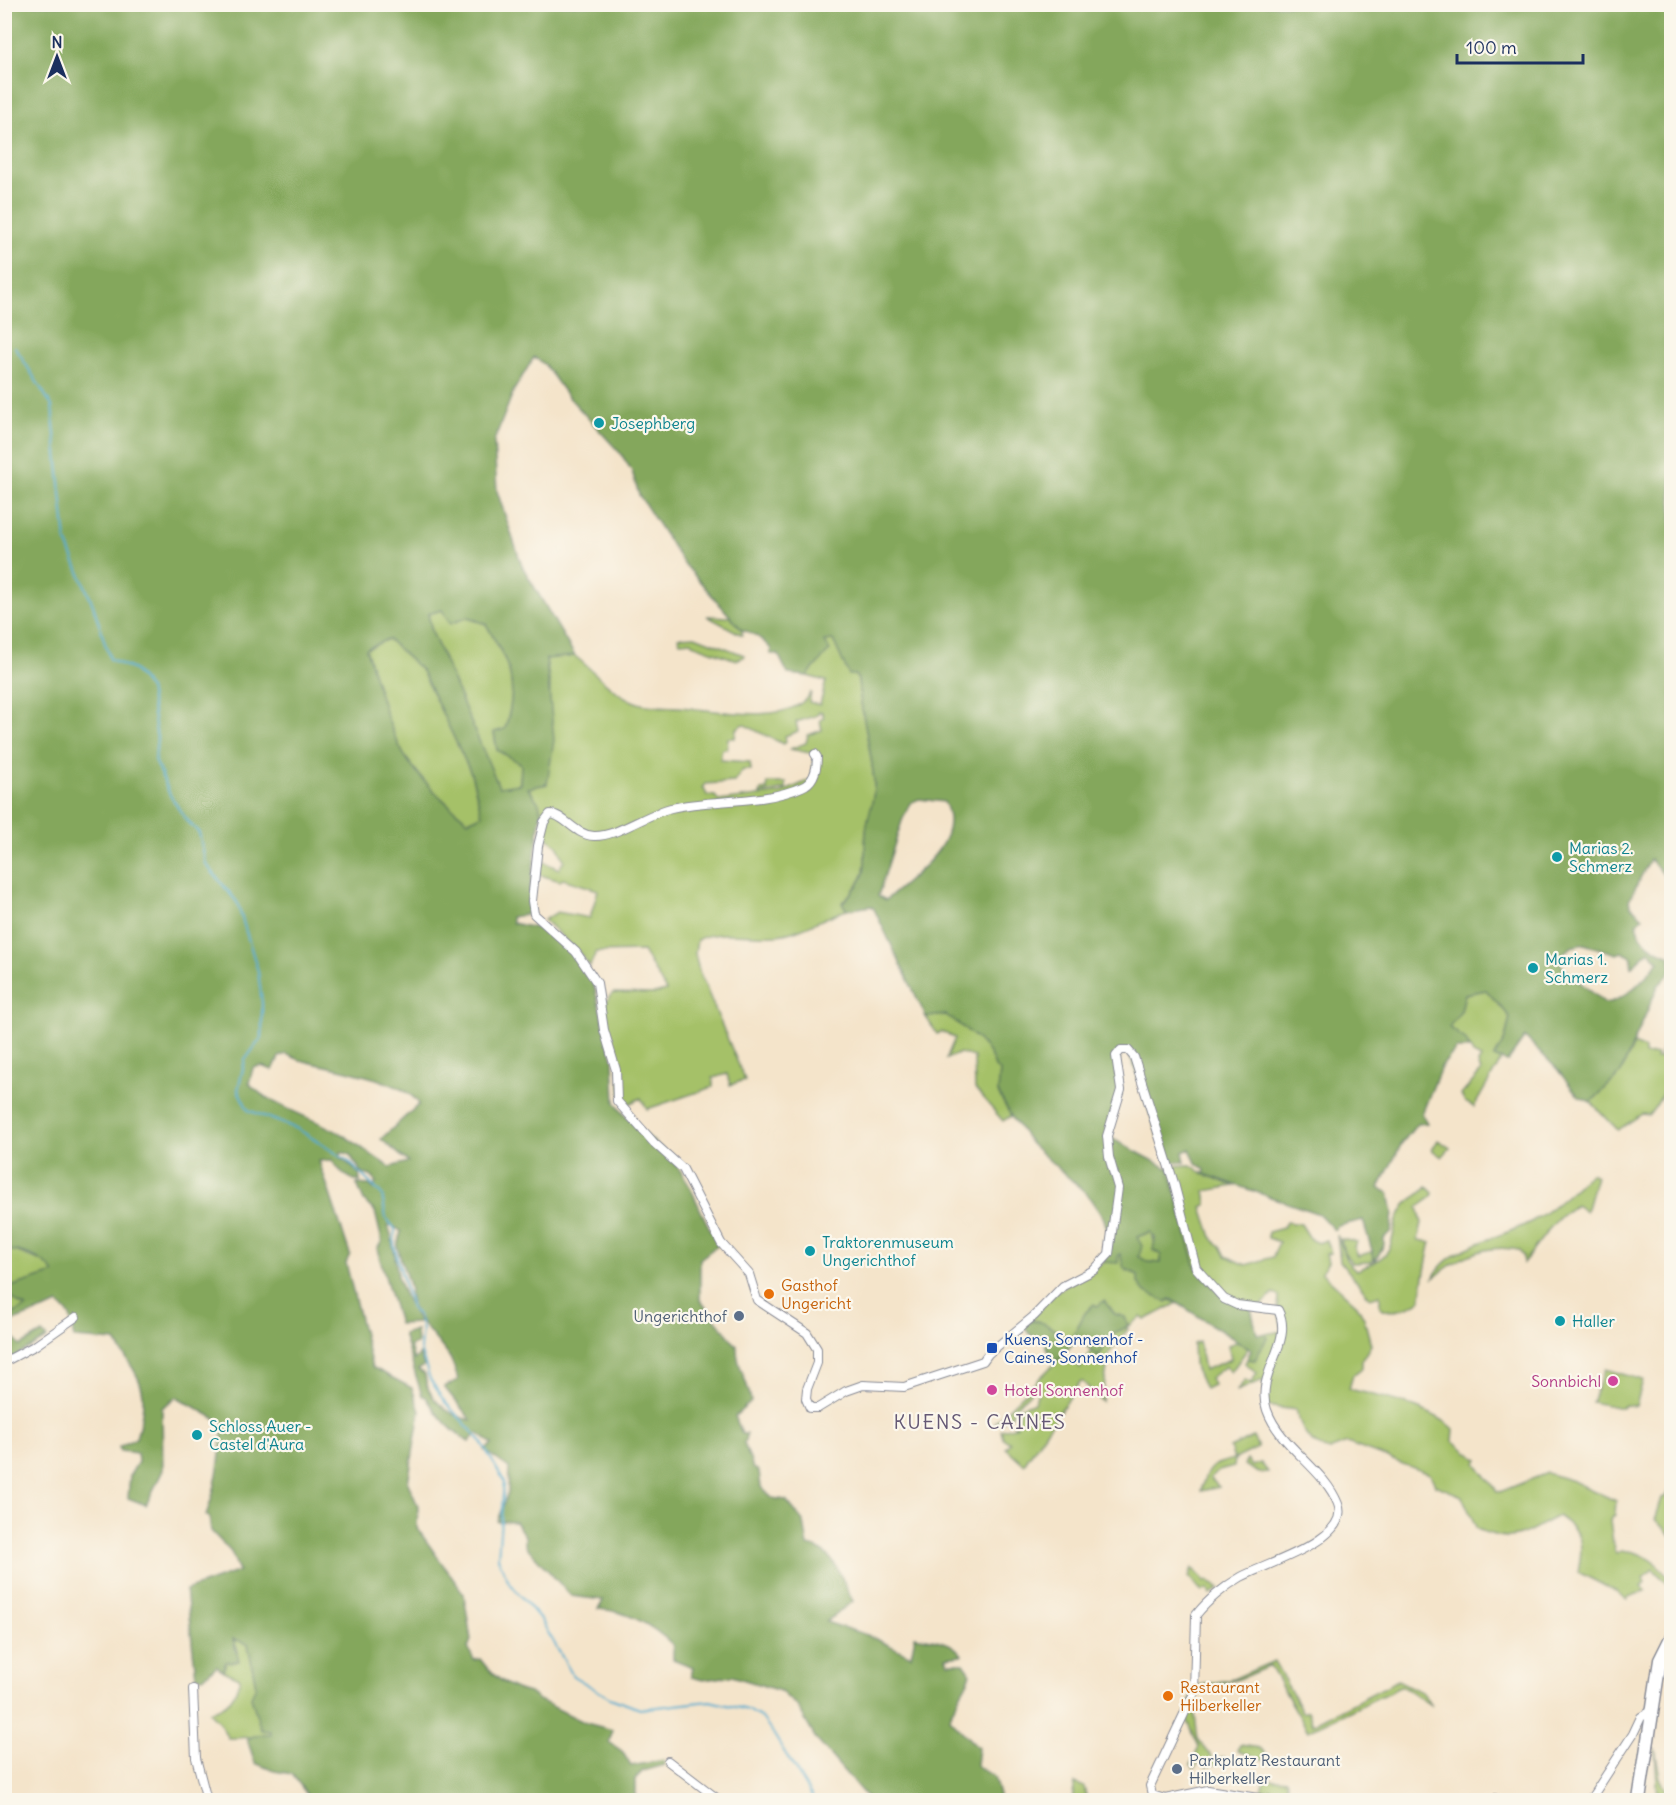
<svg xmlns="http://www.w3.org/2000/svg" width="1676" height="1805" font-family="Delius,sans-serif">
	<style>
		.green { fill: #a5c167; stroke: #607862; stroke-width: 1.5; fill-rule: evenodd }
		.forest { fill: #84a75c; stroke: #506b5d; stroke-width: 1.5; fill-rule: evenodd }
		.lines { fill: none; stroke-linecap: round; stroke-linejoin: round }
		.stream { stroke: #51abcf; stroke-width: 2 }
		.minor-casing { stroke: #888a94; stroke-width: 10 }
		.primary-casing { stroke: #888a94; stroke-width: 15 }
		.minor { stroke: #fff; stroke-width: 8 }
		.primary { stroke: #fff; stroke-width: 12 }
		.culture-dot { fill: #0f9aa8; stroke: #fbf7ec; stroke-width: 2 }
		.food-dot { fill: #e8710a; stroke: #fbf7ec; stroke-width: 2 }
		.service-dot { fill: #5c6f8a; stroke: #fbf7ec; stroke-width: 2 }
		.transit-dot { fill: #1a4fb4; stroke: #fbf7ec; stroke-width: 2 }
		.hotel-dot { fill: #d1479c; stroke: #fbf7ec; stroke-width: 2 }
		.labels { text-anchor: middle; stroke-width: 4.5; stroke-linejoin: round; paint-order: stroke }
		.culture-label { font-size: 16px; fill: #0d838f; stroke: #fbf7ec; text-anchor: start }
		.food-label { font-size: 16px; fill: #c56008; stroke: #fbf7ec; text-anchor: start }
		.service-label { font-size: 16px; fill: #4e5e75; stroke: #fbf7ec; text-anchor: end }
		.transit-label { font-size: 16px; fill: #164399; stroke: #fbf7ec; text-anchor: start }
		.hotel-label { font-size: 16px; fill: #b23c85; stroke: #fbf7ec; text-anchor: end }
		.quarter-label { font-size: 20px; letter-spacing: 1.5px; fill: #655975; stroke: #fbf7ec }
	</style>
	<rect width="100%" height="100%" fill="#fbf7ec"/>
	<filter id="ink" filterUnits="userSpaceOnUse"><feTurbulence type="fractalNoise" baseFrequency=".0167" numOctaves="2"/><feDisplacementMap in="SourceGraphic" scale="12" xChannelSelector="R" yChannelSelector="G"/><feConvolveMatrix kernelMatrix="1 2 1 2 8 2 1 2 1" color-interpolation-filters="sRGB"/></filter>
	<filter id="wash" filterUnits="userSpaceOnUse"><feTurbulence type="fractalNoise" baseFrequency=".008" numOctaves="4" result="noise"/><feDisplacementMap in="SourceGraphic" scale="24" xChannelSelector="R" yChannelSelector="G"/><feGaussianBlur stdDeviation="1.35" result="paint"/><feColorMatrix in="noise" values="0 0 0 0 0 0 0 0 0 0 0 0 0 0 0 0 0 1.4 0 .05"/><feComposite in="paint" operator="in"/></filter>
	<g filter="url(#wash)">
		<rect width="100%" height="100%" fill="#f4e4ca"/>
		<path class="green" d="M442 610 486 624C509 666 520 681 505 729L494 733 497 750 521 764 520 784 499 788 432 632 428 614Z
			M707 616 730 617 742 630V635Z
			M695 636 744 655V657L736 660 692 644V641L680 642 678 637Z
			M388 639 422 671 471 773 482 815 468 821C446 804 426 785 409 762 390 738 375 679 366 649Z
			M833 640 849 674 855 675 858 680C861 714 871 747 874 781 876 799 868 815 866 831 862 872 874 869 842 903L847 910C823 917 800 933 776 935 755 937 713 929 697 940L695 954 699 971 745 1080 730 1085 727 1074 713 1078V1087L647 1109 641 1098 626 1105 621 1098 618 1056 606 1025 605 1003 613 993 654 994 666 991 643 951 596 952 590 966 578 951 544 920 557 912 590 918 598 890 563 879 560 881 537 874 539 860 559 869 564 860 557 845 543 835 546 819 528 787 547 784 550 687 546 658 575 656C594 671 614 695 638 703 653 708 673 706 689 708 720 711 793 726 811 692L809 702 820 705 826 681 807 676 829 650 823 641ZM818 712H822L824 718 820 720 822 730 808 735 806 743 790 749 815 754 812 779 781 793 719 801 715 796 707 795 703 787 705 784 734 782 743 770H751L750 762 720 760 722 749H727L728 738H735L736 729 743 724 783 744 786 742 785 736 798 731 796 722 818 715Z
			M768 783H786V789L760 794 761 790 767 789Z
			M1486 990 1510 1017 1505 1039 1495 1057 1501 1060 1474 1107 1465 1102 1461 1095 1481 1072 1478 1063 1481 1058 1473 1054 1465 1039 1448 1027 1461 1011 1465 994Z
			M946 1015C965 1029 990 1044 995 1067L1000 1071 998 1093 1011 1116 1003 1121 975 1089 974 1057 960 1053 946 1059 955 1038 942 1032 937 1034 926 1017Z
			M1634 1044 1644 1049V1055L1657 1054 1656 1058H1660L1662 1047 1671 1053V1078L1670 1069 1665 1070C1666 1090 1661 1100 1649 1115L1642 1114 1618 1130 1591 1102 1620 1074Z
			M1438 1140 1450 1148 1442 1157 1432 1150Z
			M1191 1165 1204 1174 1234 1186 1205 1191 1207 1204 1202 1207 1213 1240 1221 1246 1226 1256 1246 1265 1273 1257 1279 1242 1268 1238V1232L1283 1228 1286 1222 1301 1224 1311 1240 1318 1243 1327 1240 1331 1253 1326 1254 1328 1262 1321 1272 1357 1305 1364 1318 1371 1345 1362 1360V1368L1353 1375 1349 1389C1379 1396 1433 1408 1454 1429L1453 1441 1478 1460 1476 1463 1497 1491 1500 1492 1547 1473 1573 1481 1616 1501 1615 1515 1610 1520 1614 1550 1616 1553C1634 1544 1664 1566 1671 1582L1668 1584 1653 1569 1643 1578 1645 1582 1641 1587 1646 1591 1628 1597 1627 1600 1615 1591 1578 1572C1583 1543 1584 1533 1558 1516 1524 1533 1516 1546 1477 1529L1462 1496 1435 1485 1430 1474 1347 1443 1329 1450C1307 1444 1302 1431 1296 1410L1266 1406 1263 1380 1237 1391 1245 1380 1251 1383 1257 1373 1245 1363 1247 1359 1255 1360 1267 1338 1265 1334 1283 1331 1278 1310 1279 1296 1273 1294 1260 1307 1224 1299 1196 1268 1168 1166Z
			M1591 1173 1596 1176 1586 1212 1576 1205C1553 1218 1540 1243 1523 1263V1256L1519 1250C1487 1243 1457 1257 1433 1279 1446 1245 1505 1238 1534 1220 1555 1207 1573 1190 1591 1173Z
			M1427 1187 1433 1193 1432 1197 1418 1207 1422 1223 1418 1240 1431 1242C1429 1249 1420 1295 1421 1300 1408 1307 1394 1316 1380 1307V1295L1370 1298 1340 1261 1337 1235C1344 1249 1342 1261 1357 1270 1407 1252 1383 1237 1405 1205 1411 1198 1421 1195 1427 1187Z
			M1150 1232 1161 1255V1263L1147 1262 1139 1256 1137 1237Z
			M1341 1239 1357 1242 1354 1246 1358 1256 1374 1251 1375 1255 1372 1262 1352 1263 1344 1253Z
			M12 1250 47 1263 54 1273 27 1307 5 1318V1251Z
			M1118 1254H1120L1127 1271 1139 1275 1145 1292 1178 1303 1145 1320 1141 1317 1128 1326 1125 1317 1114 1314 1110 1307C1086 1306 1081 1319 1071 1339 1056 1334 1046 1320 1030 1320L1057 1291Z
			M1126 1327 1128 1329 1109 1353 1102 1402 1083 1382H1080L1024 1464 1006 1448 1010 1443 1003 1438 1001 1430 1018 1426 1014 1425 1021 1407 1035 1402 1039 1387H1036L1013 1409 1012 1415 1001 1422H995L1059 1359 1065 1355 1080 1368 1091 1352 1098 1357 1114 1334Z
			M1199 1342 1204 1370 1231 1359 1228 1345 1236 1342 1249 1347 1231 1372 1226 1366 1210 1378 1213 1385 1205 1389 1194 1365 1193 1344Z
			M1605 1369 1643 1380 1636 1406 1624 1405 1622 1408 1592 1402Z
			M1253 1437 1258 1448 1235 1459 1234 1467 1219 1471 1210 1478 1219 1487 1201 1491C1206 1466 1213 1464 1234 1459L1230 1448Z
			M1247 1460 1252 1466 1261 1463 1268 1472 1259 1473 1244 1465Z
			M1671 1488V1535L1655 1520 1662 1498 1666 1497Z
			M1192 1568 1205 1581 1208 1580 1219 1589 1211 1595 1207 1589 1202 1592 1189 1577Z
			M233 1638 248 1644 256 1686 271 1736C255 1735 243 1739 228 1738L219 1722 209 1712C229 1705 235 1698 240 1678L223 1671 226 1662 238 1651Z
			M1274 1661 1303 1713 1308 1711 1313 1724 1398 1680 1423 1693 1432 1706 1402 1686 1308 1731 1270 1666 1239 1679 1200 1689 1194 1707 1198 1740 1214 1759 1223 1757 1216 1764 1206 1767 1200 1761 1194 1768 1191 1765 1199 1747 1185 1715 1195 1686 1233 1679Z
			M1240 1745 1260 1748 1276 1763 1240 1752 1237 1750Z
			M1655 1748 1660 1778 1671 1800H1658Z
			M1265 1778 1287 1780V1786L1277 1792 1275 1789 1261 1790Z
			M1075 1783 1084 1787 1087 1800H1072Z
			M1204 1790 1266 1800H1211Z"/>
		<path class="forest" d="M4 5H1671L1672 878 1669 881 1650 859 1629 900 1630 905 1643 917 1637 923C1636 940 1658 952 1671 956V972L1658 986 1620 1074 1591 1102 1579 1097 1557 1069 1525 1037 1507 1062 1494 1057 1505 1039 1510 1017 1486 990 1465 994 1461 1011 1449 1027 1465 1039 1470 1049H1456L1441 1067 1422 1114 1427 1123 1417 1124 1402 1143 1379 1188 1389 1193 1393 1213 1391 1231 1384 1238V1245L1375 1261 1363 1220 1338 1226 1334 1230 1319 1214 1204 1174 1205 1170 1196 1163 1190 1149 1183 1152 1185 1162H1167L1128 1050 1118 1051 1121 1090 1107 1136 1169 1169 1196 1268 1224 1299 1251 1308 1257 1334H1265L1267 1338 1255 1360 1247 1359 1251 1350 1173 1300 1169 1299 1167 1302 1145 1292 1138 1283V1275L1124 1268 1120 1254 1118 1255V1263L1103 1262 1111 1243 1104 1219 1087 1194 1031 1144 1011 1116 998 1092 1000 1072 995 1067C990 1044 965 1029 946 1015L926 1017 874 909 871 906 847 910 842 903C874 870 862 872 866 832 867 815 876 799 874 781 871 747 861 714 858 680L855 675H849L833 640 824 641 830 650 807 676 788 674 778 654H770L771 649C764 641 753 632 742 630L682 561 639 495 632 471 621 454 565 393 545 365 534 357 514 390 494 441 497 491 522 566 575 656 546 659 554 740 547 784 528 788 539 803 541 813 528 904 530 914 511 917 512 923 541 929 571 952 592 978 613 1059 615 1102C629 1126 657 1140 674 1162 694 1187 701 1218 719 1244L700 1259V1300L737 1346C736 1366 749 1382 751 1402L735 1416 742 1434H747L744 1443 753 1468 759 1471 761 1487 772 1498 786 1500 804 1522 808 1546C836 1550 841 1580 853 1601L826 1622 870 1636 911 1656 915 1636C932 1640 951 1639 962 1655L946 1657 948 1663H963L971 1674C965 1690 953 1703 950 1719L978 1748 976 1765 994 1777 1000 1799 998 1800H869L816 1739 797 1706 780 1691 732 1676 703 1680 691 1677 693 1667 673 1659V1645C651 1624 628 1611 599 1609L603 1600 571 1596 525 1545V1536L515 1522 497 1521 508 1492 509 1468 484 1450 492 1444 477 1433 469 1442C450 1431 437 1415 426 1397L422 1396 403 1334 416 1330 417 1344 410 1346 414 1360 420 1354 424 1366 418 1370 425 1374C426 1399 449 1416 471 1420L444 1387 458 1380C456 1373 453 1364 450 1358 438 1338 405 1313 410 1288L397 1247 401 1231 391 1225 388 1226C393 1234 396 1268 399 1281 404 1297 412 1309 419 1323L399 1324 377 1249 382 1241 375 1212 364 1201 357 1184 369 1185 374 1189 376 1181 371 1176 363 1174 349 1154 341 1152V1158L359 1173 360 1182C349 1179 337 1170 332 1160L319 1161 350 1254 346 1263 372 1367 412 1388 420 1411 408 1483 418 1506 417 1528 464 1594 471 1640 468 1648 474 1660 480 1659C490 1673 500 1682 516 1689 525 1693 531 1691 537 1699L586 1723 613 1730 609 1742 622 1751 631 1766 664 1760 665 1765 643 1771 635 1779V1795L639 1800H311L292 1774 274 1771 255 1763 247 1739 256 1735H271L270 1731 261 1730 251 1697 256 1686 248 1644 233 1639 239 1661 226 1662 223 1671 217 1666 203 1677 196 1676 186 1590 239 1571 231 1552 211 1531 209 1517 206 1515C217 1487 221 1454 223 1423L177 1397 162 1408 163 1470 146 1505 128 1498 130 1475 138 1462 137 1453 120 1451 119 1447 136 1438C151 1389 142 1382 115 1341L74 1338 70 1316 59 1304 5 1324 20 1346 42 1333 47 1338 5 1362V1318L26 1307C17 1304 10 1297 7 1288L54 1273C45 1259 22 1249 4 1251ZM442 610 450 624 468 617 486 624C509 665 520 681 505 729L494 732 497 750 521 764 520 784 499 787 432 632 428 614ZM388 639 422 671 471 773 482 815 468 821C446 804 426 785 409 762 390 738 376 679 366 649ZM919 799 944 802C966 842 911 877 886 900L878 896 902 821 910 803ZM1584 944 1617 954 1622 952 1632 957 1631 967 1649 951 1659 961C1647 976 1625 1002 1605 1003L1564 969 1558 958 1571 947ZM286 1054 300 1060C328 1068 405 1079 419 1104L381 1139 408 1162 390 1167C373 1157 359 1145 343 1135 317 1119 267 1105 249 1083L253 1068 261 1066 273 1070 279 1057ZM1150 1232 1155 1238 1153 1250 1161 1255V1263L1147 1262 1139 1256 1142 1246 1137 1237Z
			M1104 1301 1115 1314 1125 1317 1128 1326 1114 1334 1098 1357 1078 1338 1056 1362 1046 1347 1045 1338C1034 1340 1028 1335 1024 1325 1040 1312 1055 1334 1071 1339L1085 1313 1094 1304 1097 1306Z"/>
		<g class="lines">
			<path class="stream" d="M4 312 5 313
				M15 347 52 406 66 541 93 605 110 659 134 670 149 688 157 738 155 760 170 795 185 818 199 833 206 864 237 902 258 971 262 1003V1037L245 1060 238 1090 248 1110 298 1129 348 1161 382 1195 386 1218 395 1229 394 1246 411 1308 418 1316 422 1330 420 1349 430 1379 444 1401 480 1440 504 1481 498 1558 509 1582 541 1620 573 1676 610 1698 640 1709 710 1701 748 1710 762 1718 771 1730 814 1800"/>
		</g>
	</g>
	<g filter="url(#ink)">
		<g class="lines">
			<defs>
				<path id="minor" d="M815 754 817 757C817 769 814 782 802 787 761 805 713 798 671 808 647 814 616 837 594 836 574 835 564 814 550 814L544 822 538 846 532 901 534 914 576 952 597 983 604 1030 616 1070 617 1101 654 1143 683 1169 721 1243 749 1274 757 1300 807 1333 817 1349V1363L807 1389 806 1399 810 1408H818L846 1391 863 1385 904 1387 983 1361 988 1354 1034 1316 1063 1286 1094 1270 1109 1254 1118 1188 1109 1157 1107 1136 1121 1090 1116 1056 1121 1050H1128L1134 1057 1174 1183 1196 1268 1224 1299 1237 1305 1278 1310C1295 1343 1254 1374 1267 1410 1280 1447 1324 1468 1338 1504 1352 1540 1264 1564 1241 1577 1225 1586 1207 1601 1196 1615L1194 1693 1150 1786 1152 1795 1165 1799 1208 1790 1270 1800
					M4 1362 36 1345 76 1317
					M193 1689 196 1758 207 1800
					M668 1761 719 1800
					M1478 1800 1492 1798 1506 1800
					M1590 1800 1633 1734 1641 1717 1652 1711"/>
				<path id="primary" d="M1639 1800 1660 1660 1672 1636"/>
			</defs>
			<use href="#minor" class="minor-casing"/>
			<use href="#primary" class="primary-casing"/>
			<use href="#minor" class="minor"/>
			<use href="#primary" class="primary"/>
		</g>
	</g>
	<g class="culture-dot">
		<circle cx="599" cy="423" r="6"/>
		<circle cx="1557" cy="857" r="6"/>
		<circle cx="1533" cy="968" r="6"/>
		<circle cx="810" cy="1251" r="6"/>
		<circle cx="1560" cy="1321" r="6"/>
		<circle cx="197" cy="1435" r="6"/>
	</g>
	<g class="food-dot">
		<circle cx="769" cy="1294" r="6"/>
		<circle cx="1168" cy="1696" r="6"/>
	</g>
	<g class="service-dot">
		<circle cx="739" cy="1316" r="6"/>
		<circle cx="1177" cy="1769" r="6"/>
	</g>
	<rect class="transit-dot" x="986" y="1342" width="12" height="12" rx="3"/>
	<g class="hotel-dot">
		<circle cx="1613" cy="1381" r="6"/>
		<circle cx="992" cy="1390" r="6"/>
	</g>
	<g class="labels">
		<g class="culture-label">
			<text x="611" y="429">Josephberg</text>
			<text x="1569" y="854">Marias 2.<tspan x="1569" dy="18">Schmerz</tspan></text>
			<text x="1545" y="965">Marias 1.<tspan x="1545" dy="18">Schmerz</tspan></text>
			<text x="822" y="1248">Traktorenmuseum<tspan x="822" dy="18">Ungerichthof</tspan></text>
			<text x="1572" y="1327">Haller</text>
			<text x="209" y="1432">Schloss Auer -<tspan x="209" dy="18">Castel d'Aura</tspan></text>
		</g>
		<g class="food-label">
			<text x="781" y="1291">Gasthof<tspan x="781" dy="18">Ungericht</tspan></text>
			<text x="1180" y="1693">Restaurant<tspan x="1180" dy="18">Hilberkeller</tspan></text>
		</g>
		<g class="service-label">
			<text x="727" y="1322">Ungerichthof</text>
			<text x="1189" y="1766" text-anchor="start">Parkplatz Restaurant<tspan x="1189" dy="18">Hilberkeller</tspan></text>
		</g>
		<g class="transit-label">
			<text x="1004" y="1345">Kuens, Sonnenhof -<tspan x="1004" dy="18">Caines, Sonnenhof</tspan></text>
		</g>
		<g class="hotel-label">
			<text x="1601" y="1387">Sonnbichl</text>
			<text x="1004" y="1396" text-anchor="start">Hotel Sonnenhof</text>
		</g>
		<g class="quarter-label">
			<text x="980" y="1429">KUENS - CAINES</text>
		</g>
	</g>
	<rect width="1676" height="1805" fill="none" stroke="#fbf7ec" stroke-width="24"/>
	<g transform="translate(57 57)" stroke="#fbf7ec" stroke-width="4.5" paint-order="stroke">
	<path d="M0-4.5L10 22L0 15L-10 22Z" fill="#1b2f5e"/>
	<text y="-9" font-size="16" font-weight="bold" text-anchor="middle" fill="#1b2f5e">N</text>
	</g>
	<path d="M1457 54v9h126v-9" fill="none" stroke="#1b2f5e" stroke-width="3"/>
	<text x="1466" y="54" font-size="18" fill="#1b2f5e" stroke="#fbf7ec" stroke-width="4.5" paint-order="stroke">100 m</text>
</svg>
